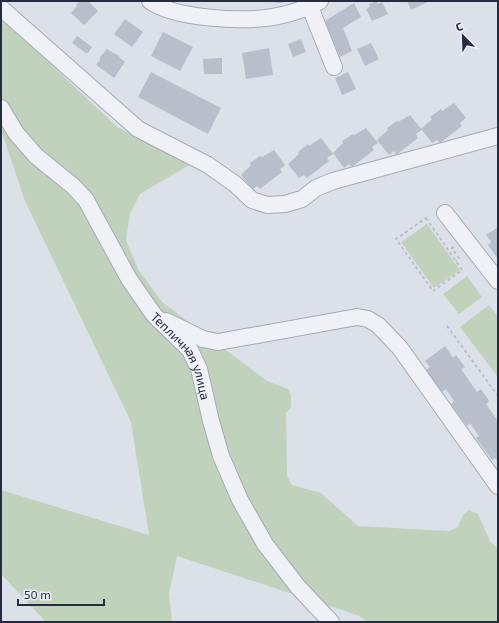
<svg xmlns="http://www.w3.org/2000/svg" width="499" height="623" font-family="'Exo 2',sans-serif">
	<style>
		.green { fill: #c0d2bc }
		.building { fill: #b9becb }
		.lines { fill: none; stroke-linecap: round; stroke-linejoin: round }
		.minor-casing { stroke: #a5aab5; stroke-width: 18 }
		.path { stroke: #babec6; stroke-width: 2; stroke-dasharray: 3 3; stroke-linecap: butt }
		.minor { stroke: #eff1f6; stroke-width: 16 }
		.labels { text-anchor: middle; stroke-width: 3; stroke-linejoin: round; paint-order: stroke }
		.street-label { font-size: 13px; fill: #252c3f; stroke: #ebeff5 }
	</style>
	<rect width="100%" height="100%" fill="#dce0e8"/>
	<path class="green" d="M1 17 117 127 191 164 140 194 130 214 126 240 138 269 162 302 267 381 288 389 291 395V407L286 413 287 476 292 485 321 493 358 526 449 531 458 527 463 515 469 510 478 514 490 541 498 549V622H367L360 616 177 556 169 594 172 622H46L1 574V490L149 535 131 422 25 201 1 130Z
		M427 224 460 270 434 288 401 242Z
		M467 276 482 297 459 314 443 294Z
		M489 305 498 317V377L460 327Z"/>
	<path class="building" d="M80 1H88L98 11 84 25 71 13 77 6 76 5Z
		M268 1H283V3L268 2Z
		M377 1 378 4 382 2 388 14 372 21 366 9 370 7 369 4Z
		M407 1H427L428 2 411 10Z
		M354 3 361 17 343 28 352 51 340 57 325 21Z
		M125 19 143 32 132 47 114 34Z
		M163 32 193 47 180 71 151 56Z
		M77 36 92 47 87 54 72 43Z
		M301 39 306 52 293 57 288 44Z
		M371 43 379 59 365 66 357 49Z
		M269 48 273 75 246 79 242 53Z
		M107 49 119 56 120 58 125 62 114 78 96 65 100 60V57Z
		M222 58V74H204L203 59Z
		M151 72 221 108 208 134 138 97Z
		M348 72 356 89 342 95 335 78Z
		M454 103 466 118 460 123 462 126 440 143 437 140 432 143 422 130 416 134 418 138 396 155 394 151 389 155 377 140 388 130 387 128 397 121 398 122 410 115 421 129 432 119 430 117 441 109 442 111Z
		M366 128 378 143 372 147 374 150 352 167 349 164 344 168 333 153 343 143 342 141 353 134 354 135Z
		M321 138 333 154 327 158 329 161 307 178 304 175 299 178 288 164 299 154 298 152 308 144 309 146Z
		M274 150 285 165 280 169 282 172 260 189 257 186 252 190 241 175 251 165 250 163 260 156 262 157Z
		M498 227V259L488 245 491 242 486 235Z
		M445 346 453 358 456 355 465 367 461 369 477 392 481 389 489 401 486 404 498 421V462L495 458 492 460 476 438 479 436 470 423 467 426 451 404 454 401 446 389 442 392 426 370 430 367 425 361Z"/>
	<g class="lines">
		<defs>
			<g id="minor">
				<path d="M150 1C175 19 243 22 273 17 289 14 306 9 320 1"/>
				<path d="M310 7 334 67"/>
				<path d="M1 8 138 129 208 165 235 184 252 200 267 205 285 204 302 199 316 188 333 181 498 136"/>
				<path id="s1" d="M1 108 16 133 36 156 73 186 86 200 129 279 154 315 190 350 199 369 211 421 221 456 240 500 265 544 298 587 331 622"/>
				<path d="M445 213 498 281"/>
				<path d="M166 321 203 339 218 342 357 317 368 319 378 325 400 348 498 486"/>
			</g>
		</defs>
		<use href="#minor" class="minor-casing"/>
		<path class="path" d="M426 218 462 270 433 291 396 239Z
			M454 247 452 248 459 258 456 261
			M447 326 498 396"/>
		<use href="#minor" class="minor"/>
	</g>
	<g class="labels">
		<g class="street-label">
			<text dy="5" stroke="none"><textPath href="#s1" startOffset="311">Тепличная улица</textPath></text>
		</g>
	</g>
	<rect width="499" height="623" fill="none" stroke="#252c3f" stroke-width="4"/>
	<g transform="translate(463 36) rotate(337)" stroke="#ebeff5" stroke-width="3" paint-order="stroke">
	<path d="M0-3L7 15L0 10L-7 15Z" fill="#252c3f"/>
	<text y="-6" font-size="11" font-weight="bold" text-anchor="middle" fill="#252c3f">С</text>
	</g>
	<path d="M18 599v6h86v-6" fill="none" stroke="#252c3f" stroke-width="2"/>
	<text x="24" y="599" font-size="12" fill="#252c3f" stroke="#ebeff5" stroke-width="3" paint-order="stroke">50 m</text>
</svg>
